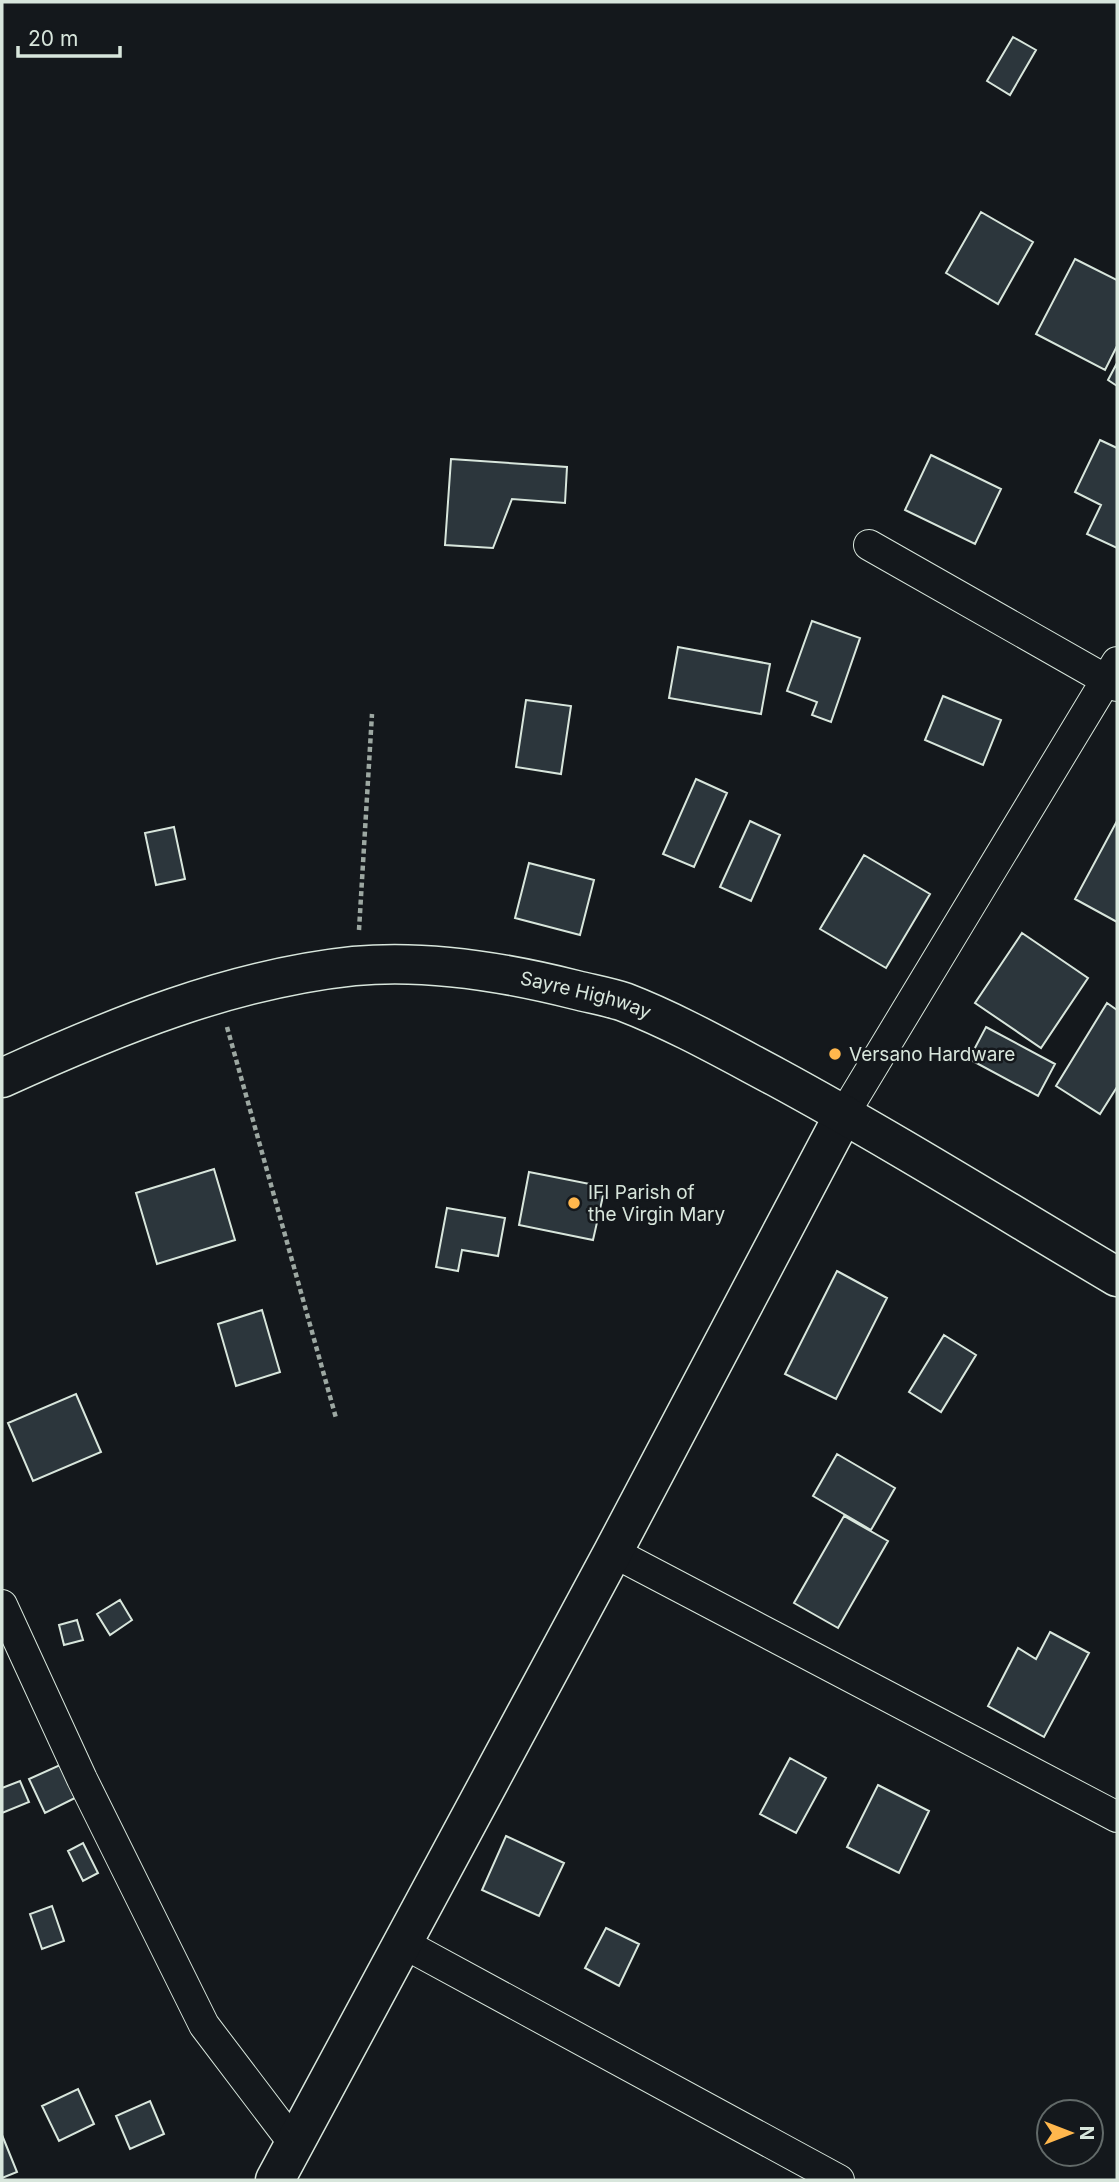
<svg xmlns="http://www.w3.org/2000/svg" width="1119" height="2182" font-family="Inter,sans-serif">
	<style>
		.building { fill: #2c363c; stroke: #d8e6dc; stroke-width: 2 }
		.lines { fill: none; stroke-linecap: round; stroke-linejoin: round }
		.minor-casing { stroke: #d8e6dc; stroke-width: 32 }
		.tertiary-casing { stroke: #d8e6dc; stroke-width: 41 }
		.trunk-casing { stroke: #d8e6dc; stroke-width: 41 }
		.path { stroke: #9da8a2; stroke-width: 4.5; stroke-dasharray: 5 3.5; stroke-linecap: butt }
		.minor { stroke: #14181c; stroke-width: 30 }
		.tertiary { stroke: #14181c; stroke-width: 38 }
		.trunk { stroke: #14181c; stroke-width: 38 }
		.poi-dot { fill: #ffb74d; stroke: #14181c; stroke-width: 2.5 }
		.labels { text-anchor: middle; stroke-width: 5; stroke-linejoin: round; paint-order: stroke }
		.street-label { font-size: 19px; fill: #d8e6dc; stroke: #14181c }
		.poi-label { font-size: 19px; fill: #d8e6dc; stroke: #14181c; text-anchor: start }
	</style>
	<rect width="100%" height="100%" fill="#14181c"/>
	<path class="building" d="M1013 37 1036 50 1010 95 987 81Z
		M981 212 1033 242 998 304 946 273Z
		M1075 259 1117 280V346L1105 370 1036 334Z
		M1117 363V386L1108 380Z
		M1100 440 1117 448V548L1087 534 1101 505 1075 492Z
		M931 455 1001 489 975 544 905 510Z
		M451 459 567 467 565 503 512 499 493 548 445 545Z
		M812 621 860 638 831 722 812 715 817 702 787 691Z
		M678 647 770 664 761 714 669 698Z
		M943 696 1001 720 983 765 925 740Z
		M526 700 571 706 561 774 516 767Z
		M696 779 727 793 694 867 663 854Z
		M750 821 780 835 751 901 720 887Z
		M1117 821V922L1075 899Z
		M174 827 185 879 156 885 145 833Z
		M864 855 930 894 886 968 820 929Z
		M529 863 594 880 580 935 515 918Z
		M1022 933 1088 978 1041 1048 975 1003Z
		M1107 1003 1117 1010V1087L1100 1114 1056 1086Z
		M986 1027 1055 1064 1038 1096 969 1059Z
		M214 1169 235 1240 157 1264 136 1193Z
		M529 1172 605 1187 593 1240 519 1225Z
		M447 1208 505 1218 498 1256 462 1250 458 1271 436 1267Z
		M837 1271 887 1298 836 1399 785 1374Z
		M262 1310 280 1372 236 1386 218 1324Z
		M944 1335 976 1355 941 1412 909 1392Z
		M76 1394 101 1452 33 1481 8 1423Z
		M837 1454 895 1488 871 1530 813 1496Z
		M844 1516 888 1541 838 1628 794 1603Z
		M120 1600 132 1620 110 1635 97 1614Z
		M77 1620 83 1640 64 1645 59 1625Z
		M1050 1632 1089 1653 1044 1737 988 1706 1018 1648 1036 1659Z
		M790 1758 826 1778 796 1833 760 1814Z
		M60 1765 75 1798 45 1813 29 1779Z
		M20 1781 29 1802 2 1813V1788Z
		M878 1785 929 1811 899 1873 847 1847Z
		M506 1836 564 1863 539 1916 482 1890Z
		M83 1843 98 1873 83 1881 68 1851Z
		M52 1906 64 1941 42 1949 30 1914Z
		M606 1928 639 1944 619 1986 585 1968Z
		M78 2089 94 2124 59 2141 42 2106Z
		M150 2101 164 2134 130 2149 116 2116Z
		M2 2135 17 2172 2 2178Z"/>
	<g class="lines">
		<defs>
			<path id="minor" d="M869 545 1117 686
				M844 1114 1117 662
				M613 1552 1117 1817
				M2 1605 82 1779 204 2025 295 2145
				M401 1942 839 2180"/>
			<path id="tertiary" d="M275 2180 613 1552 844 1114"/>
			<g id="trunk">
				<path id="s1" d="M2 1078C114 1027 230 979 354 966 428 959 505 972 576 990 592 994 609 997 624 1002 676 1022 727 1051 776 1077 892 1140 1004 1210 1117 1277"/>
			</g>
		</defs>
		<use href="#minor" class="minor-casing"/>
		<use href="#tertiary" class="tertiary-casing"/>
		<use href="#trunk" class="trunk-casing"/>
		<path class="path" d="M359 930 372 714
			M227 1027 336 1418"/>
		<use href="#minor" class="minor"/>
		<use href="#tertiary" class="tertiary"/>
		<use href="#trunk" class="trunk"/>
	</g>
	<g class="poi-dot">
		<circle cx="835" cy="1054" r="7"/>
		<circle cx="574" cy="1203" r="7"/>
	</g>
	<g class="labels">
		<g class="street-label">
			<text dy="7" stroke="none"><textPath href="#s1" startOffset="606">Sayre Highway</textPath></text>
		</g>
		<g class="poi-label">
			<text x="849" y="1061">Versano Hardware</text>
			<text x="588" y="1199">IFI Parish of<tspan x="588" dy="22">the Virgin Mary</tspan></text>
		</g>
	</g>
	<rect width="1119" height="2182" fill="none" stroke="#d8e6dc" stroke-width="7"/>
	<g transform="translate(1070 2133) rotate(90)"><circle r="33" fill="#14181c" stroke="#626a69" stroke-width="2"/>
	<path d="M0-5L12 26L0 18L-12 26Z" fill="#ffb74d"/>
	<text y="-10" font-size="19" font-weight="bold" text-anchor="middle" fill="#d8e6dc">N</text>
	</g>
	<path d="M18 46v10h102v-10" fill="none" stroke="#d8e6dc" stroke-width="3.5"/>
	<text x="28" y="46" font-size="21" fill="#d8e6dc" stroke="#14181c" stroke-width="5" paint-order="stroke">20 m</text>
</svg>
